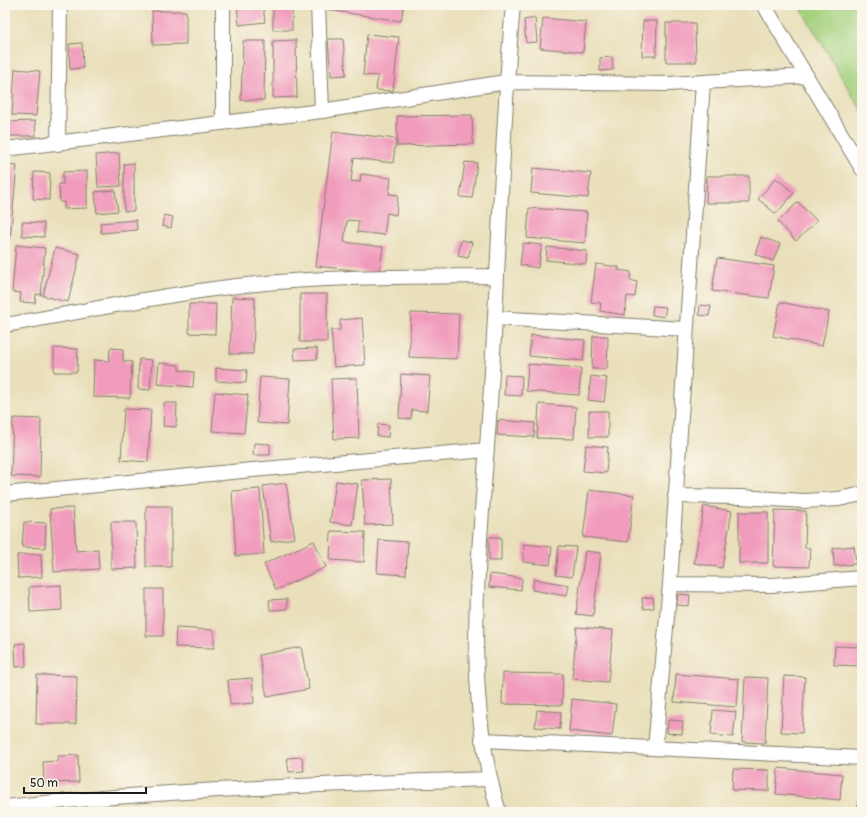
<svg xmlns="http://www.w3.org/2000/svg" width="867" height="817" font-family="Pangolin,sans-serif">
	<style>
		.green { fill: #a4d17e; stroke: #60764d }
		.building { fill: #f19cbd }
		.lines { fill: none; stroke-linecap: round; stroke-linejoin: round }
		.minor-casing { stroke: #827e6b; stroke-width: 16 }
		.minor { stroke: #fff; stroke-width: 14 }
	</style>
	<rect width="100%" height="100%" fill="#fbf7ec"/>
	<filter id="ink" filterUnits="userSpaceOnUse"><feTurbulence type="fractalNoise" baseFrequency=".025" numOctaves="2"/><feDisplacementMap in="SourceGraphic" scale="8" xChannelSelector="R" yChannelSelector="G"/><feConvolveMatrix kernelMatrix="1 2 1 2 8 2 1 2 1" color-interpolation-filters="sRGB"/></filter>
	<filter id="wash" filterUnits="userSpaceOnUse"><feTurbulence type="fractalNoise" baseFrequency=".012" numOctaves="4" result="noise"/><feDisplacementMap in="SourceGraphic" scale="16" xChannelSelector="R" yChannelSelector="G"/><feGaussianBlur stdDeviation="0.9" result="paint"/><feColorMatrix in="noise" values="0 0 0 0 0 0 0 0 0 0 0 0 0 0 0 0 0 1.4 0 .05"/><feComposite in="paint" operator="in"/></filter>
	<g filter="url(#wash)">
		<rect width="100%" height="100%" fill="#e9dfba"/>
		<path class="green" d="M799 5H862V112Z"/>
		<g id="blocks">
			<path class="building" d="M237 5H263L265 22 239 25Z
				M273 5H292V30H273Z
				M328 5H404L401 21 328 10Z
				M152 11H186V44L153 45Z
				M535 18 537 42 526 43 524 20Z
				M543 18 586 22 583 52 540 48Z
				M643 21H657L656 56H642Z
				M666 23H695L696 62H666Z
				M367 34 399 37 393 91 376 90 378 76 363 75Z
				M328 39H343L346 75 331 76Z
				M296 40 297 97 273 98V41Z
				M243 41H265L264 100H241Z
				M82 43 83 68 70 69 69 44Z
				M612 57 613 70 600 71V58Z
				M15 69 40 71 36 116 12 115Z
				M472 115 473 144 397 146V116Z
				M35 121 36 136H5V122Z
				M333 131 396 139 393 163 354 158 351 181 360 182 361 174 391 178 389 194 398 195 396 215 387 213 384 235 357 232 359 221 347 220 344 242 383 247 379 273 316 266Z
				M119 153 121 186 98 187 96 155Z
				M465 162 477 163 472 198 460 197Z
				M134 163V211H124V164Z
				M5 165 17 166 10 239H5Z
				M533 168 591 173 588 198 531 193Z
				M87 171V208L64 209V202H60L59 184H63V172Z
				M34 172 50 173 49 200 33 199Z
				M707 176H749V203H706Z
				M776 178 794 193 776 214 758 199Z
				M115 190 118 211 97 213 95 192Z
				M798 202 817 221 796 241 778 222Z
				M529 208 587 212 585 243 527 238Z
				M164 215 173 217 171 228 162 226Z
				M136 220 137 230 101 233 100 223Z
				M22 222 44 223V237L22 236Z
				M761 237 780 244 773 261 755 254Z
				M461 240 472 242 468 258 458 256Z
				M523 243 542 245 538 268 520 265Z
				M16 245 45 248 41 295 36 294 35 303 20 302 21 293 12 292Z
				M547 247 587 251 586 264 546 260Z
				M55 248 80 254 68 302 43 296Z
				M717 258 774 266 769 298 712 291Z
				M596 264 619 267 618 270 631 272 630 280 637 282 635 297 627 296 625 315 600 311 601 303 591 302Z
				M300 294H327V342H300Z
				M232 297 255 298 253 354H230Z
				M780 302 829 312 822 346 773 336Z
				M189 304H216L215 334 189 333Z
				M700 305 711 306 709 316 699 315Z
				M653 306 666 307 664 317 652 315Z
				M411 313 459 314 457 359 409 357Z
				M362 318 365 365 334 367 331 330H340V320Z
				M531 335 585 340 583 361 529 356Z
				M593 336H608L607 369H592Z
				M54 348 78 349 77 372H54Z
				M110 348 123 349V361L132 362 130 398 93 397 94 360 109 361Z
				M317 348V359L295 360 294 349Z
				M139 359 152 360 150 390 138 389Z
				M159 363 179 365V370L194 372 193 387 157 384Z
				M528 364 581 368 579 395 526 391Z
				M216 368 247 370 246 383 216 381Z
				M401 374 430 376 427 411 412 410 411 419 399 418Z
				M505 375 522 376 521 396 504 395Z
				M591 376 607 378 604 402 588 400Z
				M260 377 290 379 287 425 257 423Z
				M357 378 359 438 334 439 331 379Z
				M215 392 248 395 244 433 212 431Z
				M164 403H177L176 427 163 426Z
				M539 404 576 407 574 439 537 438Z
				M124 409 151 410 148 462 121 460Z
				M589 411H608V437H589Z
				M13 418 41 419 40 477 11 476Z
				M498 420 535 423 534 437 497 435Z
				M378 424 389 425 388 437 377 436Z
				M254 443 270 444V455H253Z
				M586 445 608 447 606 473 583 471Z
				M391 479 393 524 365 525 362 480Z
				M336 481 358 484 352 525 330 522Z
				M286 483 295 538 271 542 263 486Z
				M260 489 264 554 236 556 232 491Z
				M589 490 634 495 628 542 583 537Z
				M146 506H171V567H146Z
				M704 506 732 511 722 568 694 563Z
				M73 508 76 551 98 549 99 569 54 572 50 509Z
				M775 510 806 511 805 548H810L809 567 773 566Z
				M739 512H768V563H739Z
				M24 522 46 523 45 548 22 547Z
				M111 522H136L137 568 111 569Z
				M331 531 365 532 364 562 330 560Z
				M489 537H501V561H489Z
				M379 540 408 542 406 575 377 573Z
				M314 541 326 567 276 590 264 564Z
				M524 544 552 547 550 565 523 562Z
				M559 546 576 547 572 577 556 575Z
				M854 546 856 564 834 566 833 548Z
				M585 551 601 553 593 616 576 614Z
				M41 554 42 577 18 578 17 555Z
				M490 574 522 578 521 590 489 587Z
				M534 579 569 585 567 596 532 590Z
				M61 585 62 610 30 612 29 587Z
				M146 589H163V636H146Z
				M678 594 690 595 689 606 677 605Z
				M653 597 654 608 643 609 642 598Z
				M287 599V609L270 610 269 600Z
				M577 627 613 630 608 682 572 679Z
				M176 628 214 630V648L175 647Z
				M25 643 26 666 16 667 15 644Z
				M835 646 862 647V666L834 665Z
				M301 647 309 689 267 697 259 655Z
				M503 673 563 674 562 705 502 704Z
				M676 674 739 679 737 707 674 702Z
				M37 675 77 676 76 724H36Z
				M784 676 805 677 802 733 781 732Z
				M745 677 768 678 765 743 742 742Z
				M252 678 254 703 230 705 228 680Z
				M572 699 616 704 612 736 569 731Z
				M537 710 561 712 560 729 535 727Z
				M713 710 736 712 733 737 711 735Z
				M668 720 683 721 682 734 667 733Z
				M78 755 79 782 44 783 43 762 58 761V756Z
				M302 757 304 771 289 772 287 758Z
				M778 768 842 774 840 800 776 794Z
				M733 769 769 770V791L732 790Z
				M861 778 862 812H857Z"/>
		</g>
	</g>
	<g filter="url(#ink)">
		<use href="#blocks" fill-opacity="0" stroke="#827e6b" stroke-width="1"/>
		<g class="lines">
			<defs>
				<path id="minor" d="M223 5V121
					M318 5 322 111
					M764 5 862 169
					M58 144 60 5
					M5 149 322 111 506 82 668 84 807 76
					M495 318 686 329
					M5 325C82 312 159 295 237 286 324 276 410 277 497 276
					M5 494 252 470 487 450
					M675 496 740 497 804 501 839 499 862 494
					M670 584 772 585 862 578
					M482 740 862 758
					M655 748 670 584 703 82
					M5 807C166 790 327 784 489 779
					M499 812C459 682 482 537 490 403 499 271 501 138 513 5"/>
			</defs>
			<use href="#minor" class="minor-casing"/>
			<use href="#minor" class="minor"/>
		</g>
	</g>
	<rect width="867" height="817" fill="none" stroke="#fbf7ec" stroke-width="20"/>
	<path d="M24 787v6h122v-6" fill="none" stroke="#1c1c1c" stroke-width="2"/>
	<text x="30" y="787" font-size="12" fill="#1c1c1c" stroke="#fbf7ec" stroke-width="3" paint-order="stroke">50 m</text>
</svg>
